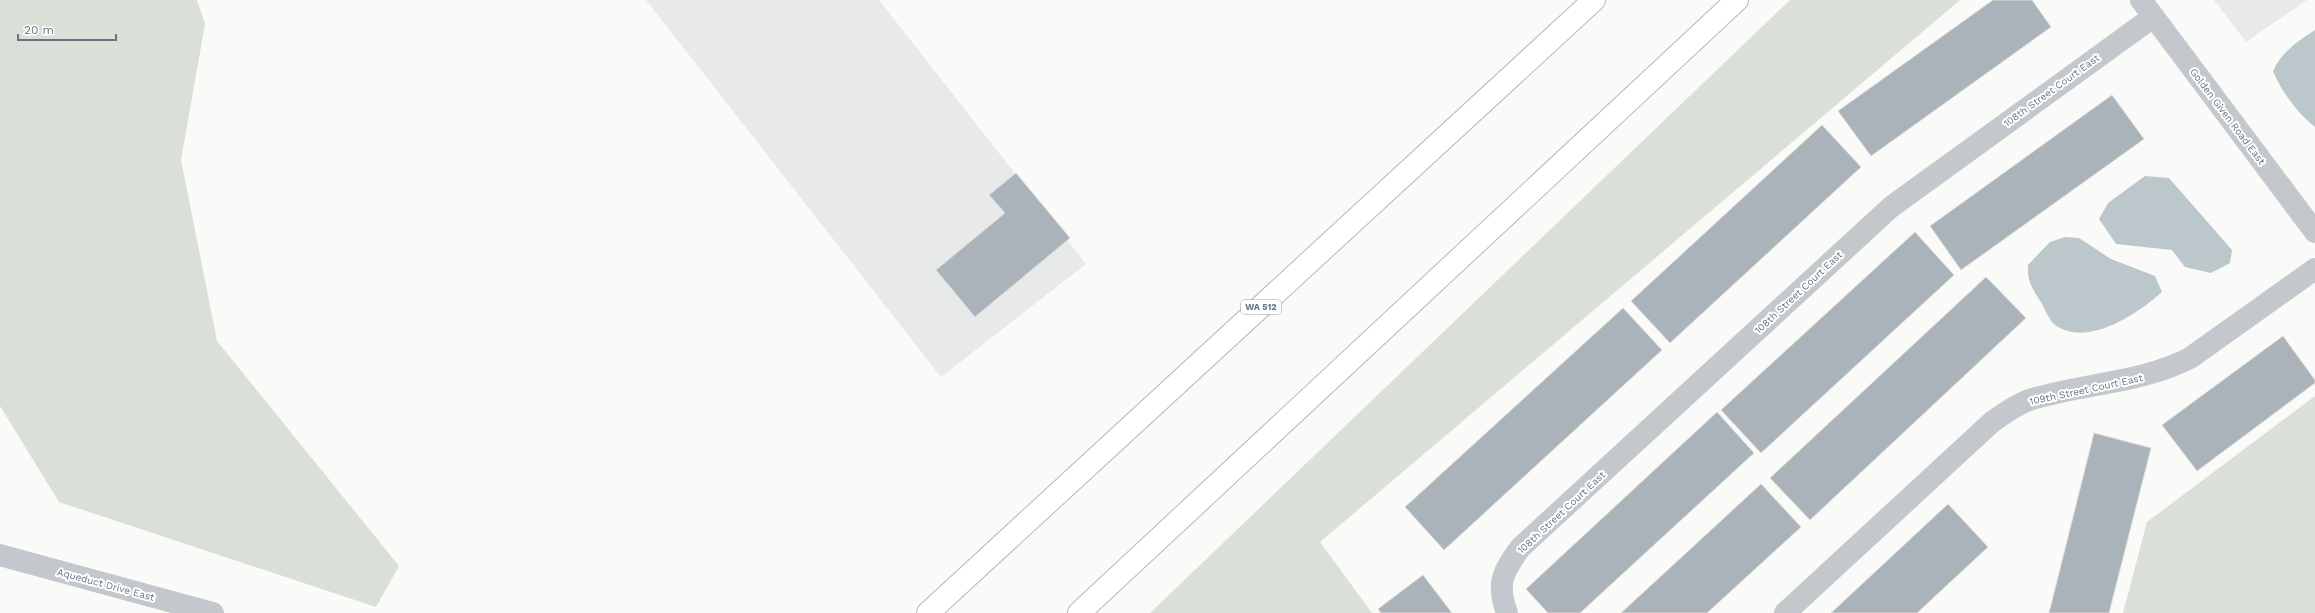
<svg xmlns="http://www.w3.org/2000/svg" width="2315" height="613" font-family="'Work Sans',sans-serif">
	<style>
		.built { fill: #e8e9e9 }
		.green { fill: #dadfd7 }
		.water { fill: #bbc7cb }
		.building { fill: #aab3b9; stroke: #dcdcda }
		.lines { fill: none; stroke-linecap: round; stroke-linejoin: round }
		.motorway-casing { stroke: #b4b9bd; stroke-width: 24 }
		.minor { stroke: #c3c8cc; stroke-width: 22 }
		.tertiary { stroke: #c3c8cc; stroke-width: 22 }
		.motorway { stroke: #fff; stroke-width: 22 }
		.labels { text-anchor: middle; stroke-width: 4; stroke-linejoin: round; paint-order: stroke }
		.shield { fill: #fff; stroke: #939fa8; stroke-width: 1 }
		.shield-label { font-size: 9px; font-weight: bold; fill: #657683 }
		.street-label { font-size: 10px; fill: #657683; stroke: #fff }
	</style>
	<rect width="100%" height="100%" fill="#fafaf8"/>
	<path class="built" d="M646 0H879L1086 264 941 377Z
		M2214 0H2307L2246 42Z"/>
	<path class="green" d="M0 0H197L205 24 181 160 217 341 399 566 376 607 59 502 0 406Z
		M1790 0H1960L1320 542 1372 613H1150Z
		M2315 396V613H2123L2147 522Z"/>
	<path class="water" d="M2315 30V127C2298 114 2281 91 2273 71 2282 51 2297 42 2315 30Z
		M2145 176 2169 178 2232 250 2230 263 2211 273 2185 267 2172 250 2116 244 2099 219 2108 203Z
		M2065 237 2079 238 2111 259 2155 276 2162 292C2137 314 2088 348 2055 325 2050 321 2045 310 2042 304 2033 289 2027 283 2028 265L2050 242Z"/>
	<path class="building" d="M1993 0H2032L2051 27 1871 156 1838 111Z
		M2112 95 2144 139 1961 270 1930 226Z
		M1822 125 1861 167 1670 343 1631 301Z
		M1016 173 1070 238 975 317 936 270 1005 213 989 195Z
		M1915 232 1954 275 1761 453 1721 410Z
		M1986 277 2026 318 1810 520 1770 478Z
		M1623 308 1662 350 1444 550 1405 507Z
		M2283 336 2315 380V383L2197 471 2162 425Z
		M1717 412 1754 453 1580 613H1548L1526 589Z
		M2094 433 2151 448 2109 613H2049Z
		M1761 484 1801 527 1707 613H1621Z
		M1948 504 1988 547 1917 613H1831Z
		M1423 575 1452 613H1381L1378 609Z"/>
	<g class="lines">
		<defs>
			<path id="motorway" d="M928 613 1594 0
				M1079 613 1737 0"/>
		</defs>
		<use href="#motorway" class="motorway-casing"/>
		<path class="minor" d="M0 555 213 613
			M1507 613C1496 583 1503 572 1520 548L1891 207 2153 17
			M1785 613 1992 422C2003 414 2016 405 2029 400 2083 383 2139 384 2190 358L2315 269"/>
		<path class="tertiary" d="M2141 0 2315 232"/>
		<use href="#motorway" class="motorway"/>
	</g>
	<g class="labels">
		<rect class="shield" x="1241" y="300" width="40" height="14" rx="3"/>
		<g class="shield-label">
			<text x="1261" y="310">WA 512</text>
		</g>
		<g class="street-label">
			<text transform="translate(2051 90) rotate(-36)" y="4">108th Street Court East</text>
			<text transform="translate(2228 116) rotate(53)" y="4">Golden Given Road East</text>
			<text transform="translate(1798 292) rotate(-43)" y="4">108th Street Court East</text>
			<text transform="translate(2086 389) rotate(-12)" y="4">109th Street Court East</text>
			<text transform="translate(1561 512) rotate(-43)" y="4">108th Street Court East</text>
			<text transform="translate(106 584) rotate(15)" y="4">Aqueduct Drive East</text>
		</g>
	</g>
	<path d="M18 34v6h98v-6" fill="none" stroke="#657683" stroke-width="2"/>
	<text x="24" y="34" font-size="12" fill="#657683" stroke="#ffffff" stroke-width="3" paint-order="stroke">20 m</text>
</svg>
